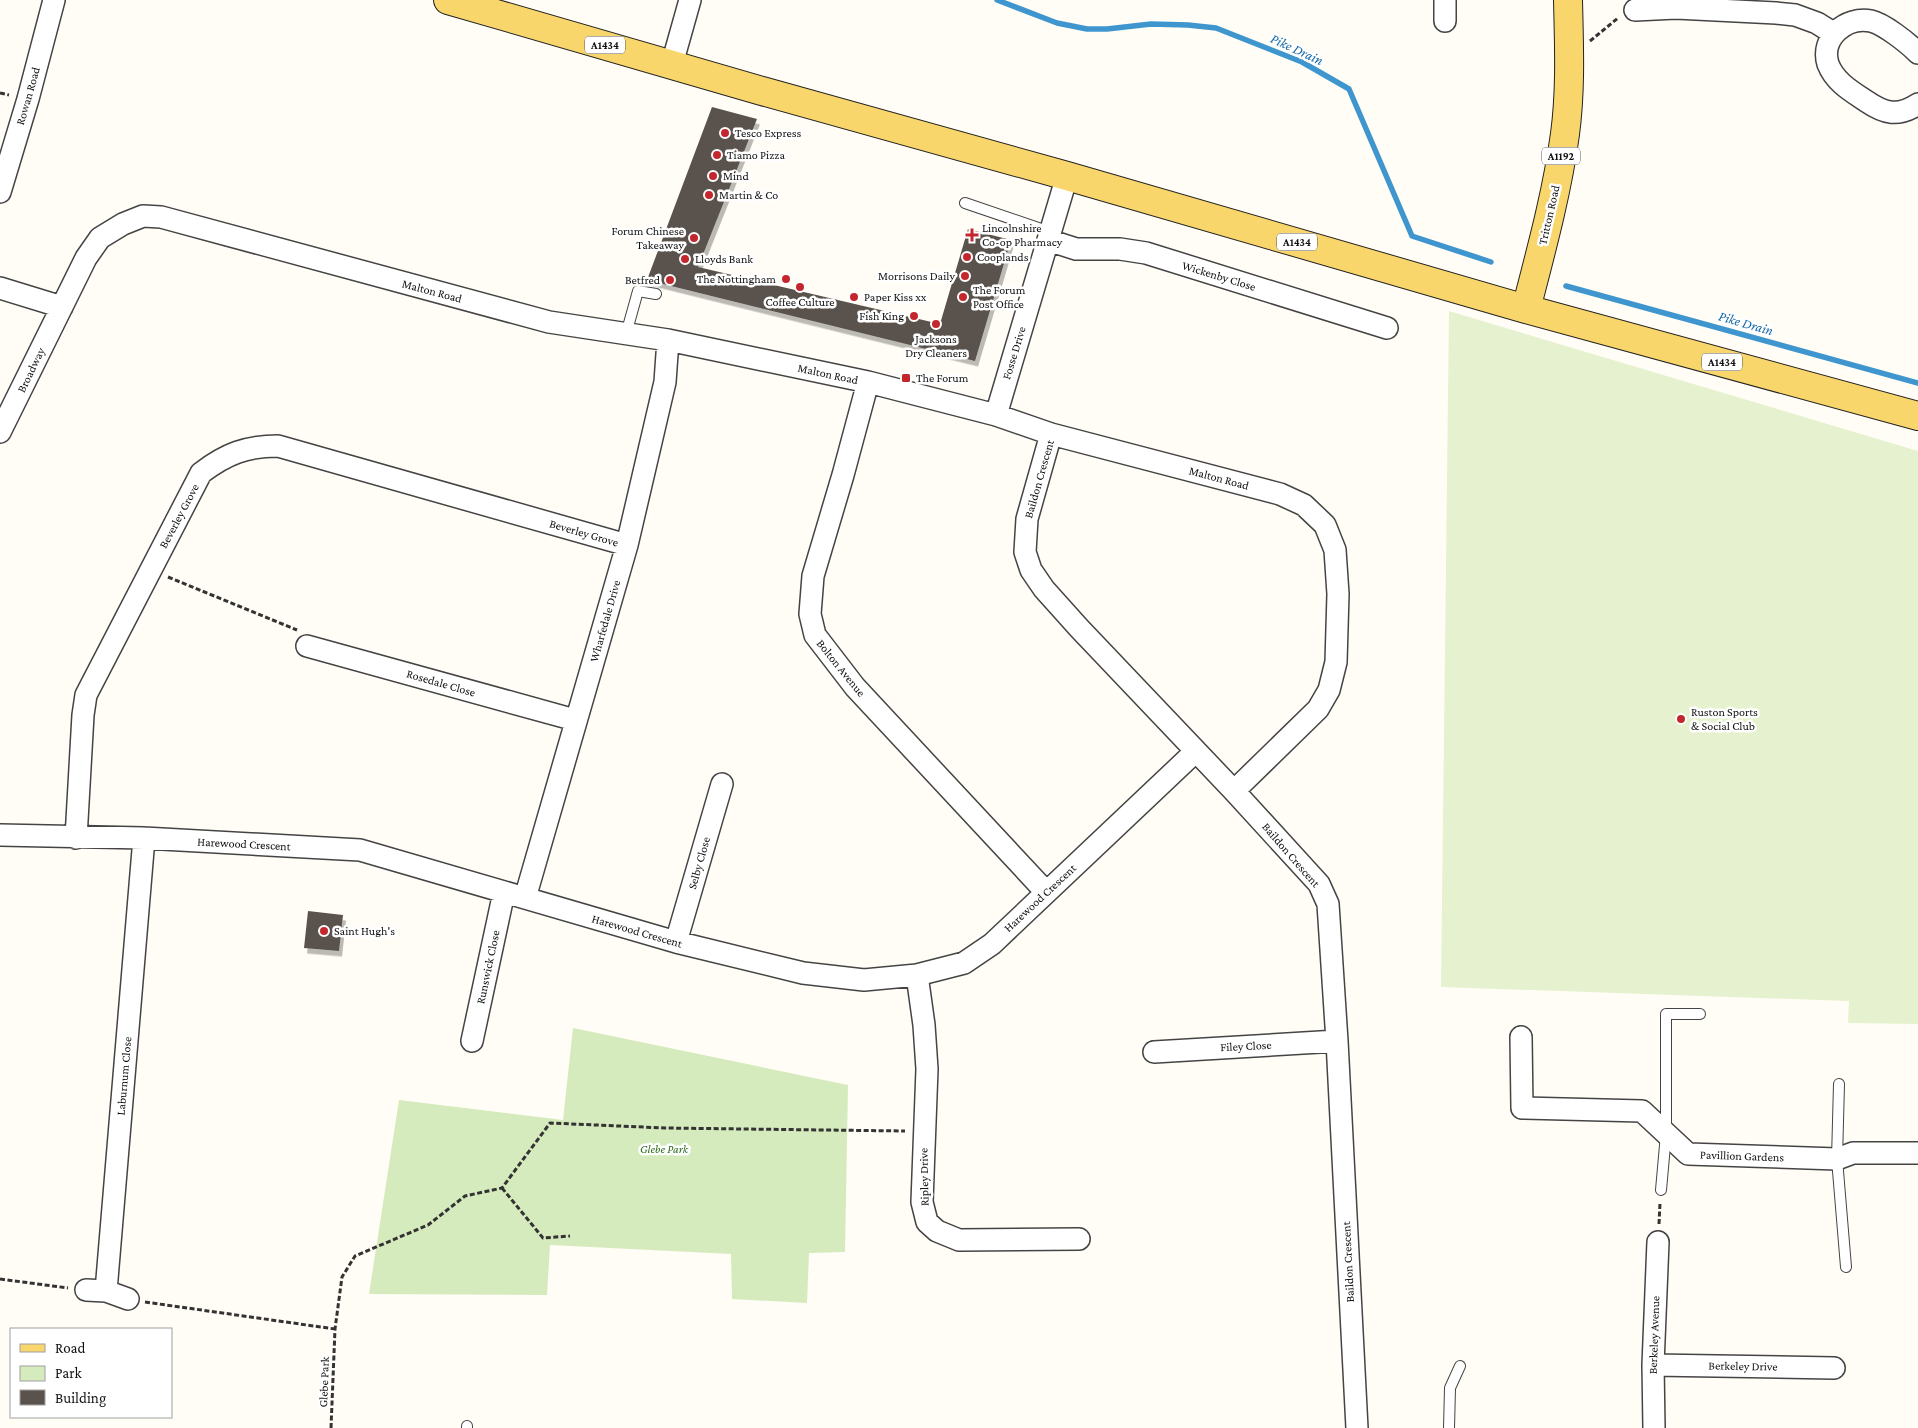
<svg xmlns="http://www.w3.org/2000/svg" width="1918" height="1428" font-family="'Crimson Pro',serif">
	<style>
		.park { fill: #d5ebbd }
		.pitch { fill: #e6f2cf }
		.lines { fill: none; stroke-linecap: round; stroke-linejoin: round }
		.stream { stroke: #3f96cf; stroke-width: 5.5 }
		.building { fill: #5a524d; filter: url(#shadow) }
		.service-casing { stroke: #444; stroke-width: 12 }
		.minor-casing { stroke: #444; stroke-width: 24 }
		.primary-casing { stroke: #222; stroke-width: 30 }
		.path { stroke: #333; stroke-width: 3; stroke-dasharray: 5 2.5; stroke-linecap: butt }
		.service { stroke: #fff; stroke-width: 10 }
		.minor { stroke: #fff; stroke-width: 21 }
		.primary { stroke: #f9d66b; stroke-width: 28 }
		.poi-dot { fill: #c4262e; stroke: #fff; stroke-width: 2 }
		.labels { text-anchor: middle; stroke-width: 5; stroke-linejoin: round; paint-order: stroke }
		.shield { fill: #fff; stroke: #585858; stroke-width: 1 }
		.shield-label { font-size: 11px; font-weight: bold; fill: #111 }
		.street-label { font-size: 12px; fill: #111; stroke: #fff }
		.poi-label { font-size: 12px; fill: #111; stroke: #fff; text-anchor: start }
		.park-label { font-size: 12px; font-style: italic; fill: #2f6b1f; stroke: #fff }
		.water-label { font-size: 14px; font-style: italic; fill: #1768a6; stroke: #fff }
	</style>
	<defs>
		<filter id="shadow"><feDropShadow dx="3" dy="5.5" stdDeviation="0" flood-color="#0004"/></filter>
	</defs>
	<rect width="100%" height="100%" fill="#fffdf5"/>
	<path class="park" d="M573 1028 848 1085 845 1252 809 1253 807 1303 732 1299 731 1254 550 1245 547 1295 369 1294 399 1100 563 1120Z"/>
	<path class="pitch" d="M1449 311 1918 451V1024L1848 1023 1849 1001 1441 987Z"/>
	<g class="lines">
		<path class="stream" d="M997 0 1057 23 1087 29H1107L1151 24 1188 25 1216 28 1302 62 1349 89 1412 236 1491 262
			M1566 286 1918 383"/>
	</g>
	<path class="building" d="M712 107 757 119 698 267 940 324 968 229 1011 240 975 361 647 280Z
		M308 911 343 915 339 951 304 948Z"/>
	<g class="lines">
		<defs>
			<path id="service" d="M965 203 1050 232
				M626 334 638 291 656 294
				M1839 1084 1837 1159 1846 1267
				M1661 1190 1666 1134V1014H1700
				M467 1428V1426
				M1449 1428 1450 1388 1460 1366"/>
			<path id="minor" d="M1675 0 1676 8 1776 13 1795 15 1817 23 1833 33
				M1635 10 1676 8
				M1445 21V0
				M1918 53C1908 43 1884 24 1871 21 1846 16 1820 38 1828 64 1835 82 1851 91 1866 101 1885 114 1898 117 1918 104
				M672 64 690 0
				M0 192 28 99 54 0
				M1048 240 1076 249H1120L1146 253 1387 328
				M0 288 62 307
				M868 382 843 475 813 576 810 614 815 635 855 687 1046 892
				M996 415 1067 176
				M0 432 86 258 100 238 123 224 143 216 161 217 549 322 668 340 868 382 996 415 1051 434 1280 494 1304 505 1325 525 1335 550 1338 594 1336 662 1329 690 1318 709 1234 791
				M1051 434 1027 519 1025 552 1031 570 1044 589 1079 628 1234 791 1319 884 1328 904 1337 1041 1357 1428
				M307 646 575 720
				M0 835 144 838 360 850 676 942 803 973 864 980 917 975 964 963 992 944 1196 751
				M76 838 83 715 86 695 201 473C226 454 246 446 278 446L627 545
				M525 898 627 545 665 382 668 340
				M676 942 722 784
				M917 975 924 1025 927 1069 922 1202 927 1222 937 1231 959 1240 1079 1239
				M1521 1037 1522 1108 1642 1111 1688 1154 1837 1159 1853 1153H1918
				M472 1041 504 892
				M1154 1052 1337 1041
				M86 1290 106 1291
				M128 1299 106 1291 144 838
				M1653 1365 1834 1368
				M1654 1428 1653 1365 1658 1242"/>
			<path id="primary" d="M448 0 762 91 1067 176 1526 309 1918 416
				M1526 309C1541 251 1557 193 1565 134 1571 89 1569 44 1568 0"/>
		</defs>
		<use href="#service" class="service-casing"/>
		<use href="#minor" class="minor-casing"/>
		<use href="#primary" class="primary-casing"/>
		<path class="path" d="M1590 41 1618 18
			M0 93 9 95
			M168 577 297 630
			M502 1188 543 1238 570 1236
			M1659 1224 1660 1203
			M0 1279 68 1288
			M145 1302 335 1329
			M331 1428 335 1329 342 1277 355 1256 428 1225 465 1196 502 1188 550 1123 665 1128 905 1131"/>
		<use href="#service" class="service"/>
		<use href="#minor" class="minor"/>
		<use href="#primary" class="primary"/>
	</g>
	<g class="poi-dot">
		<circle cx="725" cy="133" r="5"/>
		<circle cx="717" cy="155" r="5"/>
		<circle cx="713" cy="176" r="5"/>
		<circle cx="709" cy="195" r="5"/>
		<path d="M969.5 227.5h5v5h5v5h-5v5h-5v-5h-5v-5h5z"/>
		<circle cx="694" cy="238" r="5"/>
		<circle cx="967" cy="257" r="5"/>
		<circle cx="685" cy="259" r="5"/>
		<circle cx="965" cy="276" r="5"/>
		<circle cx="786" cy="279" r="5"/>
		<circle cx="670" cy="280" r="5"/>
		<circle cx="800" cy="287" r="5"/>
		<circle cx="854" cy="297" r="5"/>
		<circle cx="963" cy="297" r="5"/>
		<circle cx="914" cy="316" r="5"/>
		<circle cx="936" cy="324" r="5"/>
		<rect x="901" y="373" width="10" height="10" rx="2.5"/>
		<circle cx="1681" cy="719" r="5"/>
		<circle cx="324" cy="931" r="5"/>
	</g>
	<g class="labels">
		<g class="shield">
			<rect x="585" y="36.5" width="40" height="17" rx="4"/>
			<rect x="1542" y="147.5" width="38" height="17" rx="4"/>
			<rect x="1277" y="233.5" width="40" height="17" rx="4"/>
			<rect x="1702" y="353.5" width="40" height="17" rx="4"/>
		</g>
		<g class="shield-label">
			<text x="605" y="49">A1434</text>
			<text x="1561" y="160">A1192</text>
			<text x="1297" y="246">A1434</text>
			<text x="1722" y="366">A1434</text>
		</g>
		<g class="street-label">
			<text transform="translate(28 96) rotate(-74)" y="4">Rowan Road</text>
			<text transform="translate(1549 215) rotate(-77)" y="4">Tritton Road</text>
			<text transform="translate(1219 276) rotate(17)" y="4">Wickenby Close</text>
			<text transform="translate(432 291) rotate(15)" y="4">Malton Road</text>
			<text transform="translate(1014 353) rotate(-73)" y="4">Fosse Drive</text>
			<text transform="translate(31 370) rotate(-64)" y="4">Broadway</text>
			<text transform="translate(828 374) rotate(12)" y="4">Malton Road</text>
			<text transform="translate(1219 478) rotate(15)" y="4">Malton Road</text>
			<text transform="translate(1039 479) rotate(-74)" y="4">Baildon Crescent</text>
			<text transform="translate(179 516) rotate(-62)" y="4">Beverley Grove</text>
			<text transform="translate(584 533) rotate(16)" y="4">Beverley Grove</text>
			<text transform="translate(605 621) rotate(-74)" y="4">Wharfedale Drive</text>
			<text transform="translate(841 668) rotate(51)" y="4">Bolton Avenue</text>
			<text transform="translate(441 683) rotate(16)" y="4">Rosedale Close</text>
			<text transform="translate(244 844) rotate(3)" y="4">Harewood Crescent</text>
			<text transform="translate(1291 855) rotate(49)" y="4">Baildon Crescent</text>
			<text transform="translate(699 863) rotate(-74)" y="4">Selby Close</text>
			<text transform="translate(1040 898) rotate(-43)" y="4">Harewood Crescent</text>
			<text transform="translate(637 931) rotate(16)" y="4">Harewood Crescent</text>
			<text transform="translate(488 967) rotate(-78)" y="4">Runswick Close</text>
			<text transform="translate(1246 1046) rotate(-3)" y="4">Filey Close</text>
			<text transform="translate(124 1076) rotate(-85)" y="4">Laburnum Close</text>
			<text transform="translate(1742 1156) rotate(2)" y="4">Pavillion Gardens</text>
			<text transform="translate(924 1177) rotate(-91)" y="4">Ripley Drive</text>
			<text transform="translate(1348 1262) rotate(-93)" y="4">Baildon Crescent</text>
			<text transform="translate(1654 1335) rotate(-88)" y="4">Berkeley Avenue</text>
			<text transform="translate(1743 1366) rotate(1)" y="4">Berkeley Drive</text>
			<text transform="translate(324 1382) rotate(-88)" y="4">Glebe Park</text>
		</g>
		<g class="poi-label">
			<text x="735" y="137">Tesco Express</text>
			<text x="727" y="159">Tiamo Pizza</text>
			<text x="723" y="180">Mind</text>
			<text x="719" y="199">Martin &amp; Co</text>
			<text x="982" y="232">Lincolnshire<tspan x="982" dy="14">Co-op Pharmacy</tspan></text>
			<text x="684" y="235" text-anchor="end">Forum Chinese<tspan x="684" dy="14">Takeaway</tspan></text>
			<text x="977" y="261">Cooplands</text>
			<text x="695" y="263">Lloyds Bank</text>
			<text x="955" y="280" text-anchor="end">Morrisons Daily</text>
			<text x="776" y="283" text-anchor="end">The Nottingham</text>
			<text x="660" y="284" text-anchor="end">Betfred</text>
			<text x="973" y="294">The Forum<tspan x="973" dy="14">Post Office</tspan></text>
			<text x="864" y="301">Paper Kiss xx</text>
			<text x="800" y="306" text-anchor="middle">Coffee Culture</text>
			<text x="904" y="320" text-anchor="end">Fish King</text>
			<text x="936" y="343" text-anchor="middle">Jacksons<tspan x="936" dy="14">Dry Cleaners</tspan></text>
			<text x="916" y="382">The Forum</text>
			<text x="1691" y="716">Ruston Sports<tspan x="1691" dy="14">&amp; Social Club</tspan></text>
			<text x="334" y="935">Saint Hugh's</text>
		</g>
		<g class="park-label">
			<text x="664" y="1153">Glebe Park</text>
		</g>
		<g class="water-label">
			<text transform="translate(1297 49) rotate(25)" y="5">Pike Drain</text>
			<text transform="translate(1746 323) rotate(16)" y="5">Pike Drain</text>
		</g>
	</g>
	<rect x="10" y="1328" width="162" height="90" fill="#ffffff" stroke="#a0a0a0"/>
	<rect x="20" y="1344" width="25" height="8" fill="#f9d66b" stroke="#a0a0a0"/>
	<text x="55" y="1353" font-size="15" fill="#111111">Road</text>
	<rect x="20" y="1366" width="25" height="15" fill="#d5ebbd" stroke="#a0a0a0"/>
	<text x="55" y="1378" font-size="15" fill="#111111">Park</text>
	<rect x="20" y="1390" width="25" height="15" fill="#5a524d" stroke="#a0a0a0"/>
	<text x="55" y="1403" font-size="15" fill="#111111">Building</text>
</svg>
